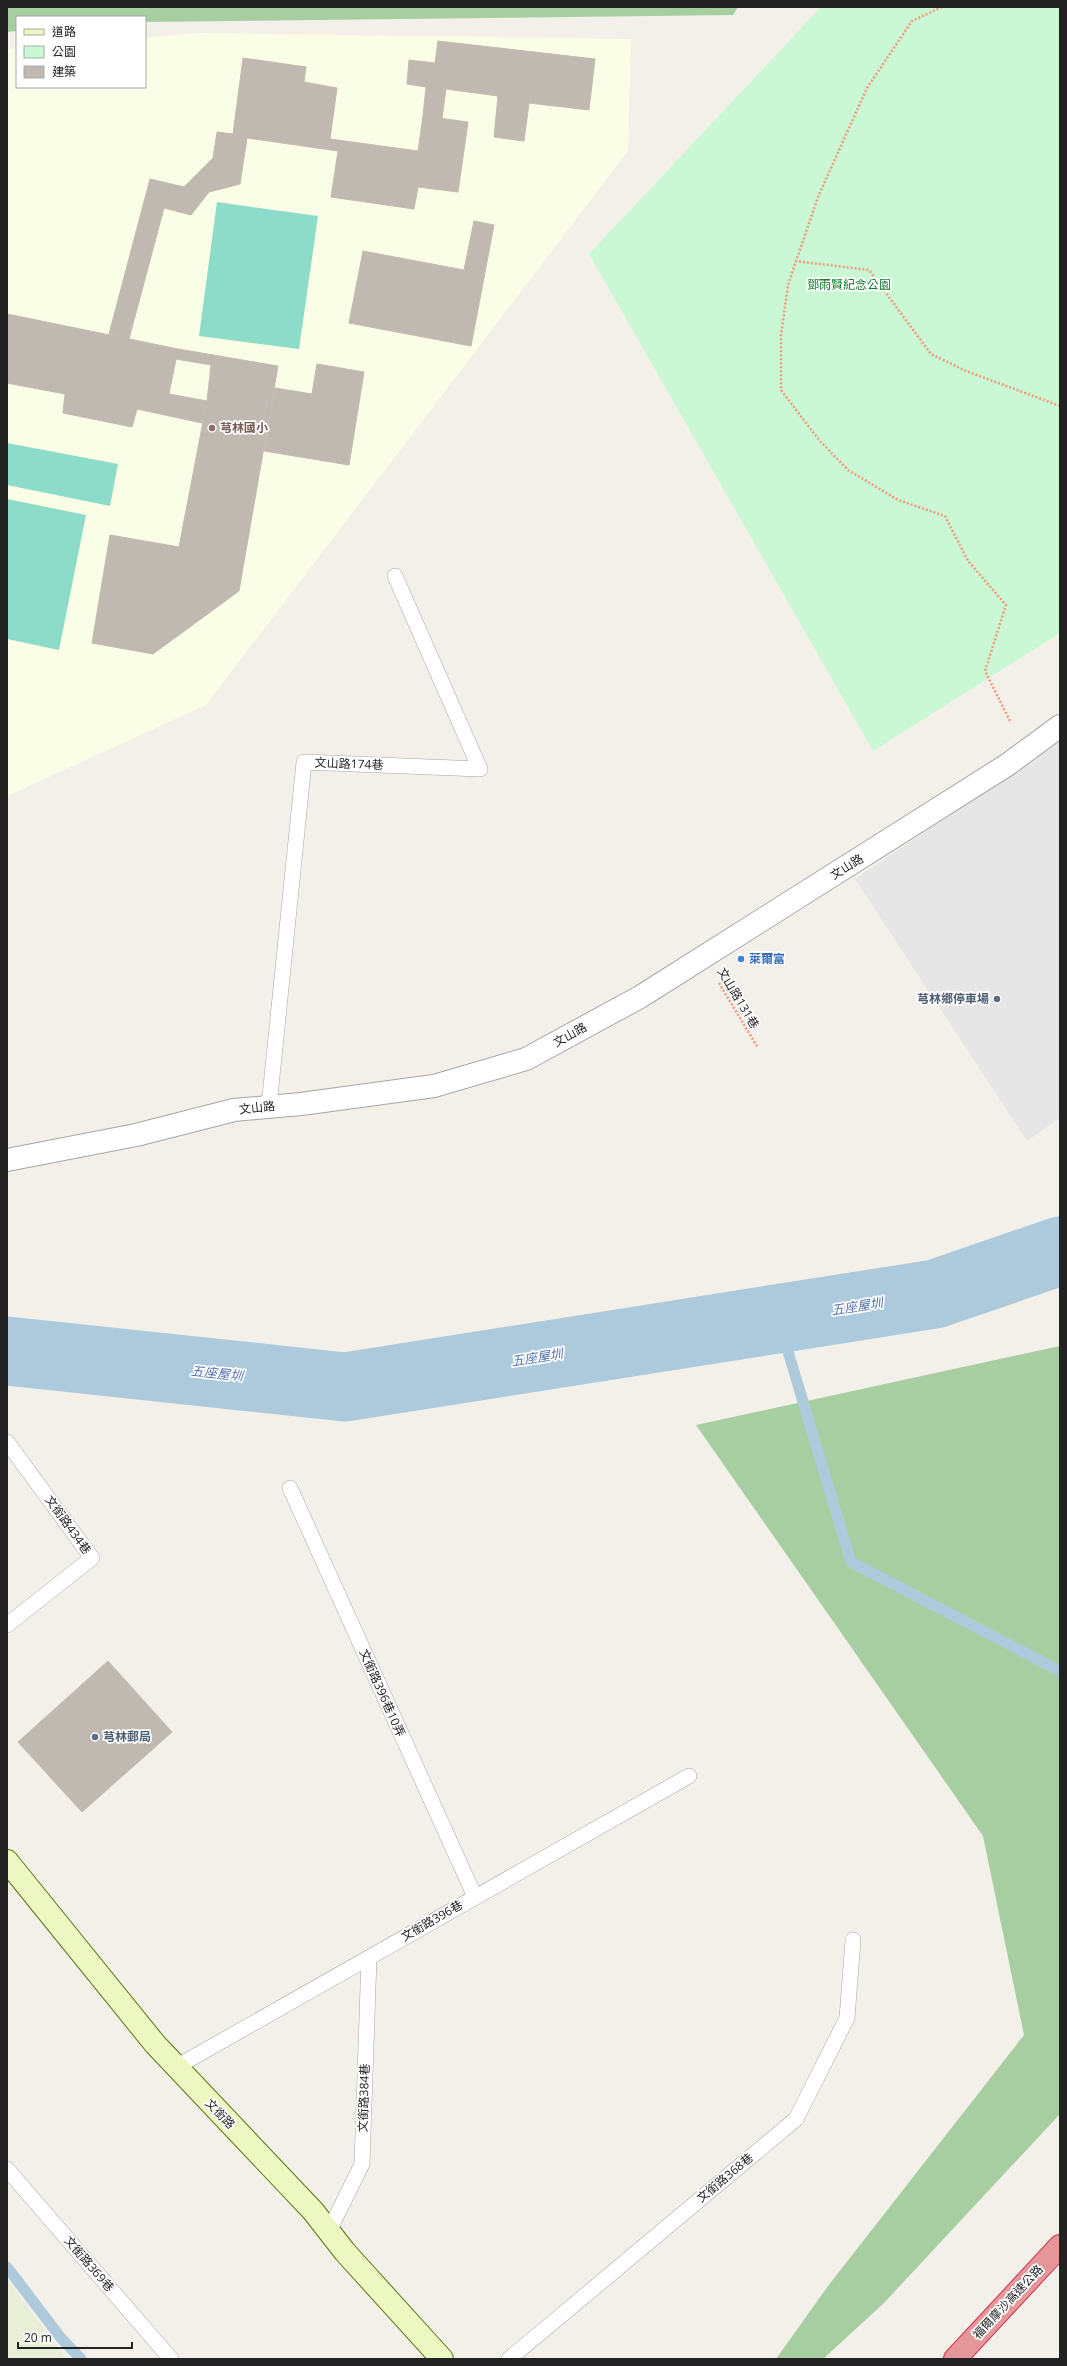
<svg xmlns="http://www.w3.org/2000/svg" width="1067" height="2366" font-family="'Open Sans','Noto Sans TC',sans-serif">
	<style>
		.education { fill: #fafee6 }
		.farmland { fill: #e9efd6 }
		.forest { fill: #a7cea0 }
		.park { fill: #caf8d5 }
		.pitch { fill: #8cdcc9 }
		.parking { fill: #e6e6e6 }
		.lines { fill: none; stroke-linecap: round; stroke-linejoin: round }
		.stream { stroke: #adcadc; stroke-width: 11 }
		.river { stroke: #adcadc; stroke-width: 69 }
		.building { fill: #bfb9b2; stroke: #c3baac }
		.service-casing { stroke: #a6a6a6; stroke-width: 16 }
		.tertiary-casing { stroke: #a6a6a6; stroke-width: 24 }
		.secondary-casing { stroke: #5b770b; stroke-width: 24 }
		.motorway-casing { stroke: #d33351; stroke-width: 24 }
		.path { stroke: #f39879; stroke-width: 2.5; stroke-dasharray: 2 2; stroke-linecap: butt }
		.service { stroke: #fff; stroke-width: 15 }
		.tertiary { stroke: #fff; stroke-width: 22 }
		.secondary { stroke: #ecf7c2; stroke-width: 22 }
		.motorway { stroke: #e49699; stroke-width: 22 }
		.education-dot { fill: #8d6e63; stroke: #fff; stroke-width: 1.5 }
		.shop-dot { fill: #3f7fe0; stroke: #fff; stroke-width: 1.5 }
		.service-dot { fill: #5c6f8a; stroke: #fff; stroke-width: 1.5 }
		.labels { text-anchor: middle; stroke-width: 3.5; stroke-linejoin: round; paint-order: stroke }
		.park-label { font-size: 12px; fill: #127e2c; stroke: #fff }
		.education-label { font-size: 12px; font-weight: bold; fill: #785e54; stroke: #fff; text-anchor: start }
		.street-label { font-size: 12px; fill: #222; stroke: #fff }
		.shop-label { font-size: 12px; font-weight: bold; fill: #366cbe; stroke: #fff; text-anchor: start }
		.service-label { font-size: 12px; font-weight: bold; fill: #4e5e75; stroke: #fff; text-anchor: end }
		.water-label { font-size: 13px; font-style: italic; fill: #5272ae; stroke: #fff }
	</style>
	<rect width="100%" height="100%" fill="#f2f0e9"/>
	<path class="education" d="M198 33 631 39 628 151 206 705 7 796V49L17 48V87H145V38Z"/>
	<path class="farmland" d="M7 2279 66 2359H7Z"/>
	<path class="forest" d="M7 7H738L733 15 145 22V17H17V31L7 32Z
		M1060 1346V2114L883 2304 823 2359H776L828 2286 1024 2035 983 1836 696 1425Z"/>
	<path class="park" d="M821 7H1060V633L873 751 589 254Z"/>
	<path class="pitch" d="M217 202 318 216 299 349 199 336Z
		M7 443 118 464 110 506 7 485Z
		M7 499 86 515 59 650 7 639Z"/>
	<path class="parking" d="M1060 741V1118L1027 1141 855 879Z"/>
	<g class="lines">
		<path class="stream" d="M778 1318 851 1562 1060 1671
			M7 2267 61 2338 81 2359"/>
		<path class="river" d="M7 1351 345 1387 935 1294 1060 1251"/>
	</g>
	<path class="building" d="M438 41 595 59 589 110 529 103 524 141 494 137 498 96 446 89 442 118 423 116 426 87 407 84 409 60 435 63Z
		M243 58 306 67 304 82 337 88 330 139 418 151 423 116 468 122 458 192 418 187 414 209 331 197 338 151 247 138 240 184 209 192 191 215 164 208 129 339 109 334 150 179 184 187 213 158 217 132 233 134Z
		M474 221 494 225 471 346 349 323 363 251 464 270Z
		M7 314 178 349 169 394 207 401 202 423 137 409 132 427 63 413 65 394 7 383Z
		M178 349 278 366 239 591 153 654 92 643 110 535 179 547 207 401 211 365 176 359Z
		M317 364 364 372 349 465 264 451 275 388 312 394Z
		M108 1661 172 1732 82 1812 18 1742Z"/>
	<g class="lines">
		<defs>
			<path id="service" d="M269 1106 304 762 480 769 395 576
				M7 1442 92 1558 7 1625
				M290 1488 475 1897
				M176 2067 689 1776
				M7 2169 171 2359
				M329 2231 362 2164 369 1958
				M509 2359 796 2119 847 2018 853 1940"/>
			<path id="tertiary" d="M7 1160 136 1135 234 1110 301 1104 434 1086 526 1059 640 997 1007 765 1060 726"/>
			<path id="secondary" d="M7 1861 155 2044 313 2211 345 2252 442 2359"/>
			<path id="motorway" d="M955 2359 1060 2246"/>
		</defs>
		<use href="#service" class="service-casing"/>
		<use href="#tertiary" class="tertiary-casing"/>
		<use href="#secondary" class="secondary-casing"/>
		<use href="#motorway" class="motorway-casing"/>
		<path class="path" d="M942 7 912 21 867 88 818 197 788 285 781 335V390L819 440 848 470 898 500 945 516 968 561 1006 605 985 671 1011 723
			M795 261 869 270 931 354 966 371 1060 406
			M719 983 758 1048"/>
		<use href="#service" class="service"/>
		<use href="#tertiary" class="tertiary"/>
		<use href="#secondary" class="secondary"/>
		<use href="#motorway" class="motorway"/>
	</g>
	<circle class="education-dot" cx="212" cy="428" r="4"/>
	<circle class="shop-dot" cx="741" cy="959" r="4"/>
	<g class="service-dot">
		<circle cx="997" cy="999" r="4"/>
		<circle cx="95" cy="1737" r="4"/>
	</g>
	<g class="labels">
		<g class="park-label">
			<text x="849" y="289">鄧雨賢紀念公園</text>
		</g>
		<g class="education-label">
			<text x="220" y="432">芎林國小</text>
		</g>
		<g class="street-label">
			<text transform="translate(349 764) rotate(2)" y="4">文山路174巷</text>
			<text transform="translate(847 867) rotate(-32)" y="4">文山路</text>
			<text transform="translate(738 998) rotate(59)" y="4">文山路131巷</text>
			<text transform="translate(570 1035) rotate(-29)" y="4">文山路</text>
			<text transform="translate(257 1108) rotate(-6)" y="4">文山路</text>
			<text transform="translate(68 1525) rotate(54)" y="4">文銜路434巷</text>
			<text transform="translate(382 1693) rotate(66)" y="4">文銜路396巷10弄</text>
			<text transform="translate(432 1921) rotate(-30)" y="4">文銜路396巷</text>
			<text transform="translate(364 2098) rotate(-88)" y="4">文銜路384巷</text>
			<text transform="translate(220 2114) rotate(46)" y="4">文銜路</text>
			<text transform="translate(725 2178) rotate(-40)" y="4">文銜路368巷</text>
			<text transform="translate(89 2264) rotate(49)" y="4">文銜路369巷</text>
			<text transform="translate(1008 2302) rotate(-47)" y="4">福爾摩沙高速公路</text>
		</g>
		<g class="shop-label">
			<text x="749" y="963">萊爾富</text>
		</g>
		<g class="service-label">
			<text x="989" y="1003">芎林鄉停車場</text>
			<text x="103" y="1741" text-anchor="start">芎林郵局</text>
		</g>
		<g class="water-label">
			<text transform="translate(857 1306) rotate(-9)" y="5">五座屋圳</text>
			<text transform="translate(537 1357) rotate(-9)" y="5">五座屋圳</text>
			<text transform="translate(217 1373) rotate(6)" y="5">五座屋圳</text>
		</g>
	</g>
	<rect width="1067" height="2366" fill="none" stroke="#222222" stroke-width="16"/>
	<rect x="16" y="16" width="130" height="72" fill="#ffffff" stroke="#a7a7a7"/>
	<rect x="24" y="29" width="20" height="6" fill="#ecf7c2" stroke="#a7a7a7"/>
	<text x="52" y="36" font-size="12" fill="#222222">道路</text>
	<rect x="24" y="46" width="20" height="12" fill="#caf8d5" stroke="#a7a7a7"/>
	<text x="52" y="56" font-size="12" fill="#222222">公園</text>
	<rect x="24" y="66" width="20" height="12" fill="#bfb9b2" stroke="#a7a7a7"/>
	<text x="52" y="76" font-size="12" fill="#222222">建築</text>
	<path d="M18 2342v6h114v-6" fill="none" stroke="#222222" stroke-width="2"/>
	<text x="24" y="2342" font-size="12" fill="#222222" stroke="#ffffff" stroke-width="3" paint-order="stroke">20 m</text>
</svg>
